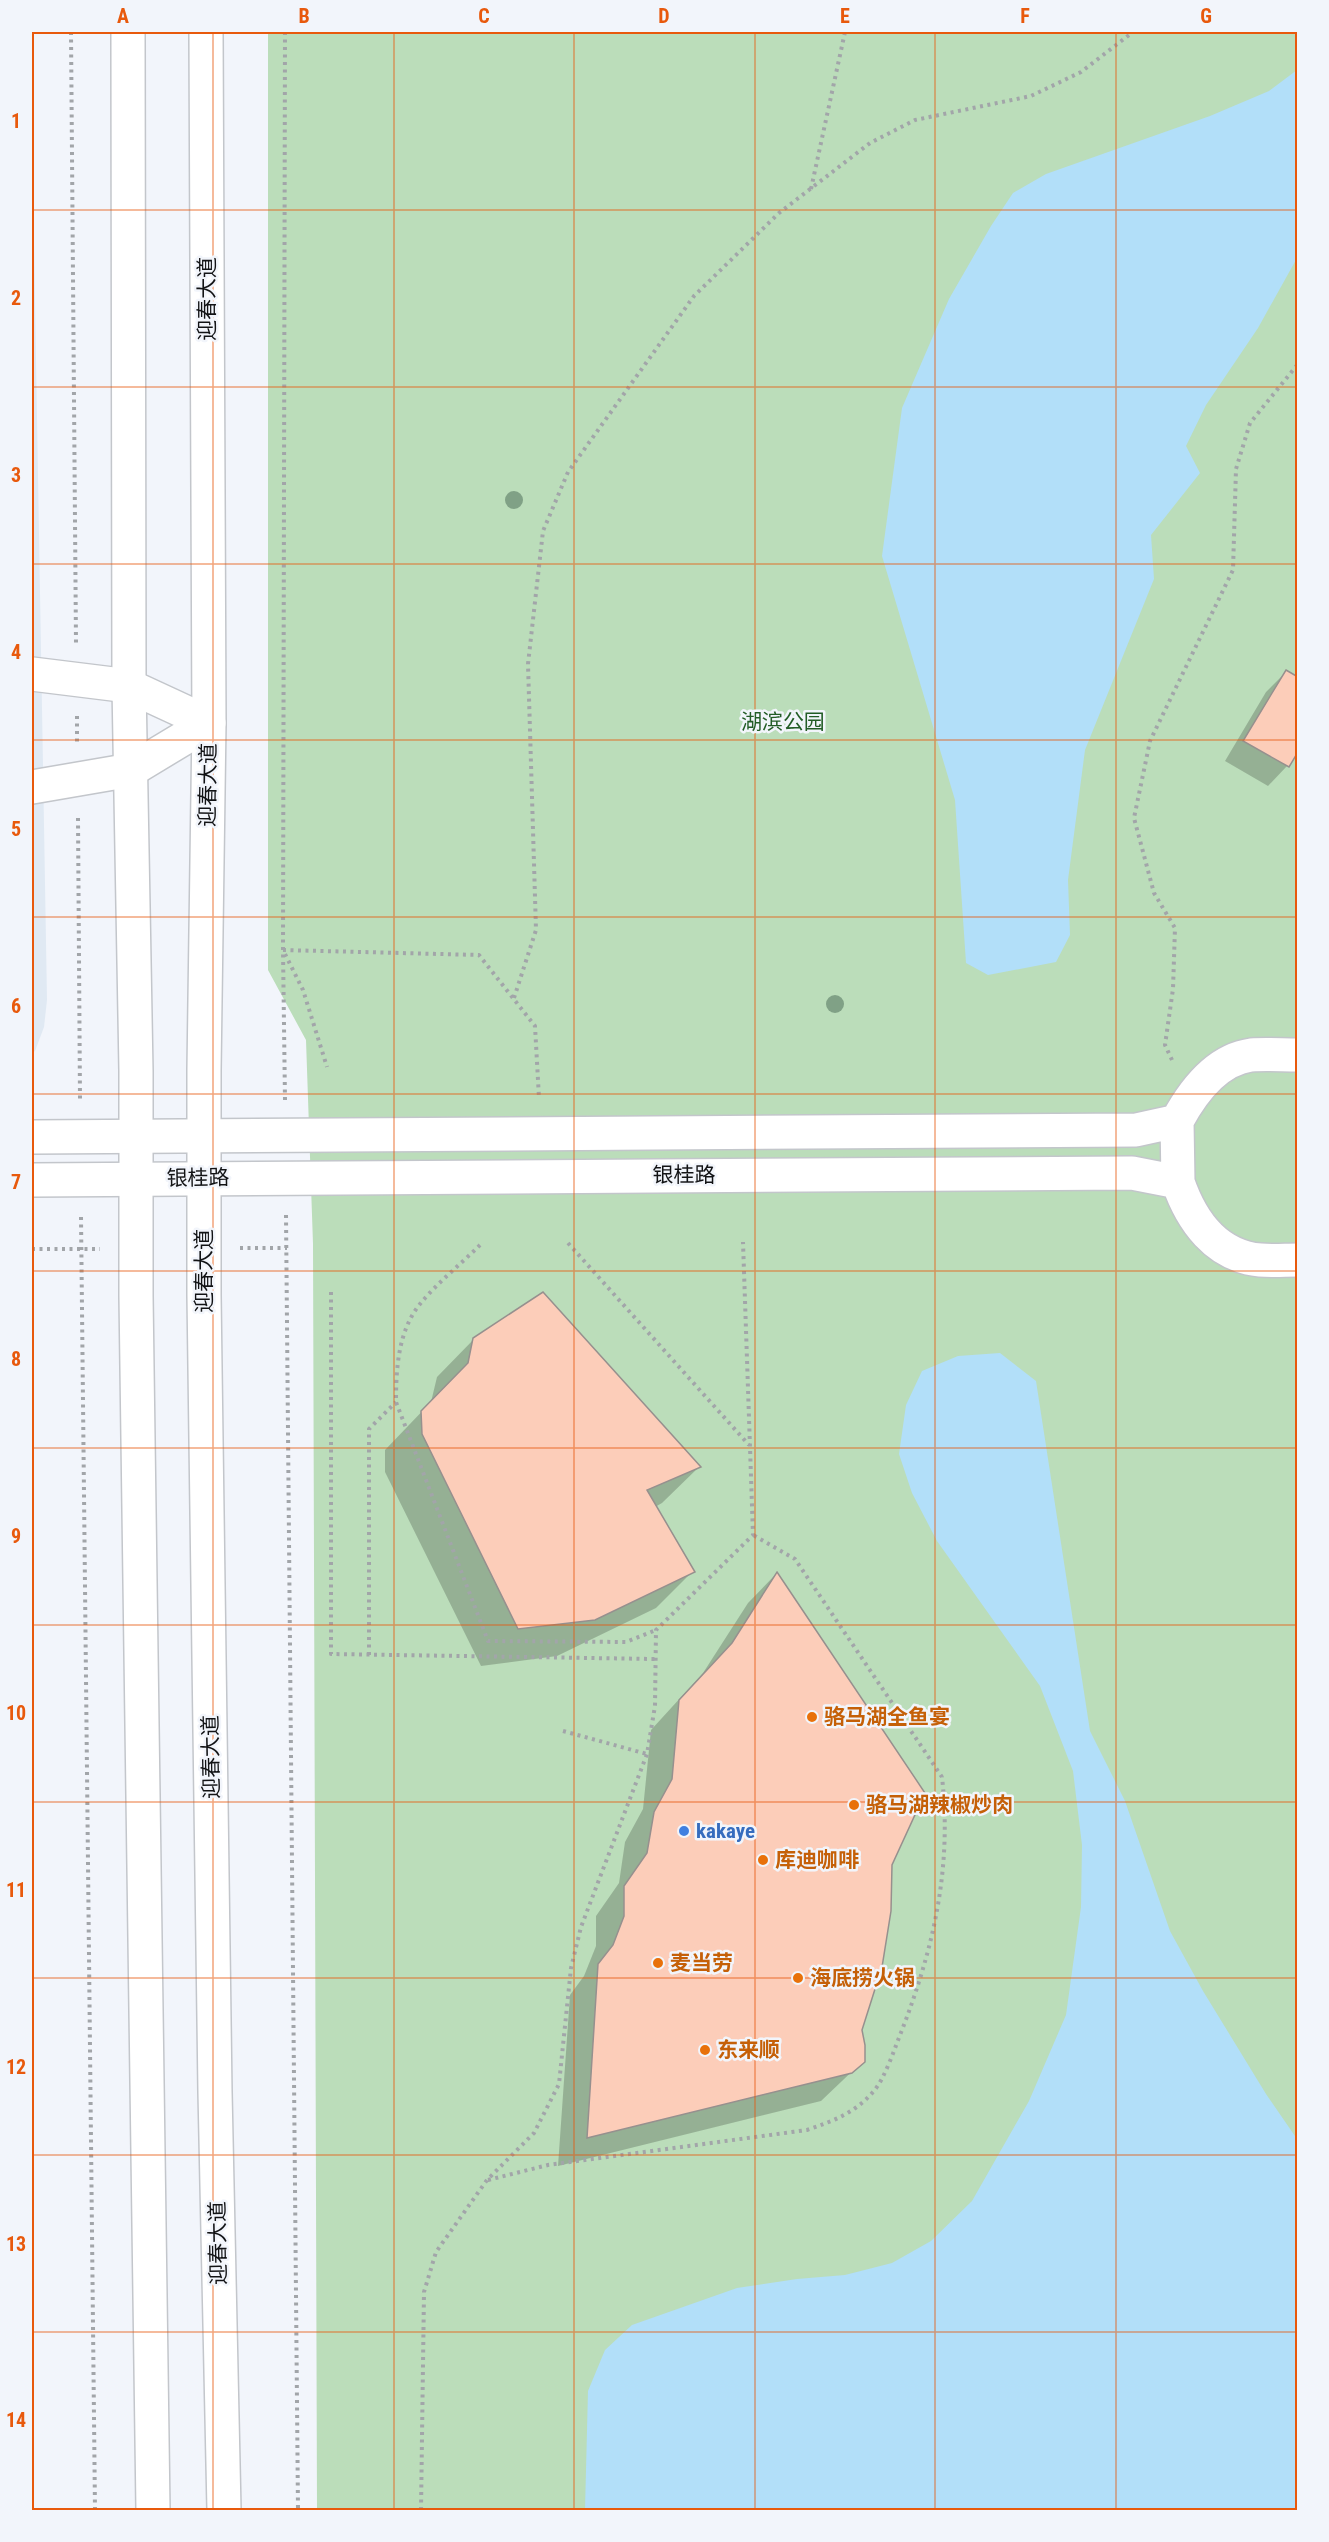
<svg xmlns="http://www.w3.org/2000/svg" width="1329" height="2542" font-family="'Roboto Condensed','Noto Sans SC',sans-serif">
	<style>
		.built { fill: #e0e9f3 }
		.green { fill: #bbddba }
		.water { fill: #b2dff9 }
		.shadow { fill: #0003 }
		.building { fill: #fccdb9; stroke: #96908e; stroke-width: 1.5 }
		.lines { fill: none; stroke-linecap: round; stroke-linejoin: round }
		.minor-casing { stroke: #c3c6cb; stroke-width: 36 }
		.major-casing { stroke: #c3c6cb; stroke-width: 36 }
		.path { stroke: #a2a5a9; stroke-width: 4; stroke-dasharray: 3 4.5; stroke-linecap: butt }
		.minor { stroke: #fff; stroke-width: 33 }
		.major { stroke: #fff; stroke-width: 33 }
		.tree { fill: #80a186 }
		.grid { fill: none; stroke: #e8590c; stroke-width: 1.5; stroke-opacity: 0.55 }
		.food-dot { fill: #e8710a; stroke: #f2f5fb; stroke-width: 2 }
		.shop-dot { fill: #3f7fe0; stroke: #f2f5fb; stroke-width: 2 }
		.labels { text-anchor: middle; stroke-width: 5; stroke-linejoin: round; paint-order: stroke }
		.street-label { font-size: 21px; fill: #121315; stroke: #f2f5fb }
		.park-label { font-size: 21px; fill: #235d26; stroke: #f2f5fb }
		.food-label { font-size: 21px; font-weight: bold; fill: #c56008; stroke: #f2f5fb; text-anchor: start }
		.shop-label { font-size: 21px; font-weight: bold; fill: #366cbe; stroke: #f2f5fb; text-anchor: start }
		.neatline { fill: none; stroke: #e8590c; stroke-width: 2 }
		.grid-label { font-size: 20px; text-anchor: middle; font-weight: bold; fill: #e8590c }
	</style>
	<rect width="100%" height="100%" fill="#f2f5fb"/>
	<path class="built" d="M32 126 47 1000 44 1027 35 1051 32 1053Z"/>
	<path class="green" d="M268 32H1297V2510H317L313 1244 306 1040 268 970Z"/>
	<path class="water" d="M1297 70V258L1258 328 1206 405 1186 446 1200 473 1151 535 1154 579 1085 750 1068 880 1070 935 1056 962 988 975 966 963 955 800 882 556 902 408 949 299 991 226 1013 193 1046 174 1210 116 1269 91Z
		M1000 1353 1036 1381 1090 1731 1125 1801 1170 1931 1203 1991 1266 2094 1297 2139V2510H585L588 2391 605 2350 632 2325 737 2288 797 2279 845 2275 892 2263 931 2241 972 2201 1029 2101 1066 2015 1081 1907 1082 1845 1073 1771 1040 1686 937 1541 912 1493 899 1454 906 1405 922 1371 958 1356Z"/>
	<path class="shadow" d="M1286 672 1298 750 1287 766 1268 786 1225 761 1266 692Z
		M474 1339 699 1467 662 1503 655 1507 693 1571 656 1608 557 1656 481 1666 385 1472V1450L431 1402 437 1377Z
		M776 1574 890 1865 861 2030 863 2061 821 2101 558 2166 570 1995 584 1976 596 1946V1916L619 1883 625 1842 643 1809 651 1730 703 1673 748 1603Z"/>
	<path class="building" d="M1286 670 1298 677V752L1289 767 1243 741Z
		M543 1292 701 1467 647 1490 695 1572 595 1620 518 1629 422 1434 421 1411 468 1363 473 1338Z
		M777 1572 925 1793 892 1865 891 1911 882 1967 862 2030 865 2045V2062L852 2073 587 2138 598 1964 613 1945 624 1916V1886L647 1853 654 1812 672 1779 679 1700 732 1643Z"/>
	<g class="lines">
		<defs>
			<path id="minor" d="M32 674 129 686 209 723
				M32 787 131 770 209 723
				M1177 1121 1178 1182
				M32 1137 1136 1130 1177 1121C1192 1093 1216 1060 1251 1055 1266 1054 1282 1055 1298 1055
				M32 1180 1132 1173 1178 1182C1191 1220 1216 1256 1260 1260 1273 1261 1285 1260 1298 1260"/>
			<path id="major" d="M128 32 129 686 136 1071V1296L153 2510
				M206 32 209 723 204 1070V1295L215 2092 224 2510"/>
		</defs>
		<use href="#minor" class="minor-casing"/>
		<use href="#major" class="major-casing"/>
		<path class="path" d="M71 32 76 643
			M285 32 283 950 303 990 327 1067
			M811 189 845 32
			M77 716V742
			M78 818 80 1099
			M514 998 536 930 528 664 543 531 568 472 694 296 779 213 870 143 915 120 1031 96 1081 72 1133 32
			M1172 1060 1165 1045 1173 989 1175 928 1154 893 1134 818 1150 741 1233 570 1236 469 1250 423 1298 364
			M285 1100 283 950 479 955 535 1026 539 1098
			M286 1215 298 2510
			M81 1217 95 2510
			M568 1243 749 1445
			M480 1245C461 1264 437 1283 420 1304 398 1331 396 1369 396 1402L488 1641 626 1642 656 1630
			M240 1248H287
			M32 1249H100
			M331 1292V1654L655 1659
			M369 1655V1429L396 1402
			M563 1731 647 1754
			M488 2180 548 2165 807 2130C833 2121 855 2113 873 2092 885 2079 895 2047 902 2030 934 1947 952 1867 942 1777L795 1559 753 1535
			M421 2510 424 2292 436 2252 487 2180 534 2133 559 2084 571 1968 581 1927 647 1754 655 1706 656 1630 753 1535 743 1242"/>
		<use href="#minor" class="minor"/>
		<use href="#major" class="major"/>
	</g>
	<g class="tree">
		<circle cx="514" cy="500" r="9"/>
		<circle cx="835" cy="1004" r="9"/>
	</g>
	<path class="grid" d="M213 32V2510M394 32V2510M574 32V2510M755 32V2510M935 32V2510M1116 32V2510M32 210H1298M32 387H1298M32 564H1298M32 740H1298M32 917H1298M32 1094H1298M32 1271H1298M32 1448H1298M32 1625H1298M32 1802H1298M32 1978H1298M32 2155H1298M32 2332H1298"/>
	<g class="food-dot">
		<circle cx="812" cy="1717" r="6"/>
		<circle cx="854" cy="1805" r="6"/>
		<circle cx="763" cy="1860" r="6"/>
		<circle cx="658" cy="1963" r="6"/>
		<circle cx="798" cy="1978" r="6"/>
		<circle cx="705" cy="2050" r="6"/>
	</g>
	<circle class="shop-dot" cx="684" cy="1831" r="6"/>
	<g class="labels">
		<g class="street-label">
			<text transform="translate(207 299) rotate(-90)" y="7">迎春大道</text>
			<text transform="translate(208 785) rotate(-89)" y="7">迎春大道</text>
			<text x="684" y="1182">银桂路</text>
			<text transform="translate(198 1178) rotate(-1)" y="7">银桂路</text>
			<text transform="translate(204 1271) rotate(-90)" y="7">迎春大道</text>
			<text transform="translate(211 1757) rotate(-91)" y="7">迎春大道</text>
			<text transform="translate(218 2243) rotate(-91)" y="7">迎春大道</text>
		</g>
		<g class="park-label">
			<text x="783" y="729">湖滨公园</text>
		</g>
		<g class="food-label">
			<text x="824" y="1724">骆马湖全鱼宴</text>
			<text x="866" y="1812">骆马湖辣椒炒肉</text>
			<text x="775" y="1867">库迪咖啡</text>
			<text x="670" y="1970">麦当劳</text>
			<text x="810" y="1985">海底捞火锅</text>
			<text x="717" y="2057">东来顺</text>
		</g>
		<g class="shop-label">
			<text x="696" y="1838">kakaye</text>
		</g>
	</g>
	<rect width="1329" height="2542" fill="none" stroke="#f2f5fb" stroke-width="66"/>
	<rect x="33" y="33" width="1263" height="2476" class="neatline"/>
	<g class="grid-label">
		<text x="123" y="23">A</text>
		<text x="304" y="23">B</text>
		<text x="484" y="23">C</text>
		<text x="664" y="23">D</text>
		<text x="845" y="23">E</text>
		<text x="1025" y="23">F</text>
		<text x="1206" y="23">G</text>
		<text x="16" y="128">1</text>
		<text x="16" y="305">2</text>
		<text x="16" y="482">3</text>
		<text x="16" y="659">4</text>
		<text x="16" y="836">5</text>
		<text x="16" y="1013">6</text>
		<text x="16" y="1189">7</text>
		<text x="16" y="1366">8</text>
		<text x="16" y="1543">9</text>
		<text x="16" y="1720">10</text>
		<text x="16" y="1897">11</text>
		<text x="16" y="2074">12</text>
		<text x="16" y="2251">13</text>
		<text x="16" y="2427">14</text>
	</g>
</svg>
